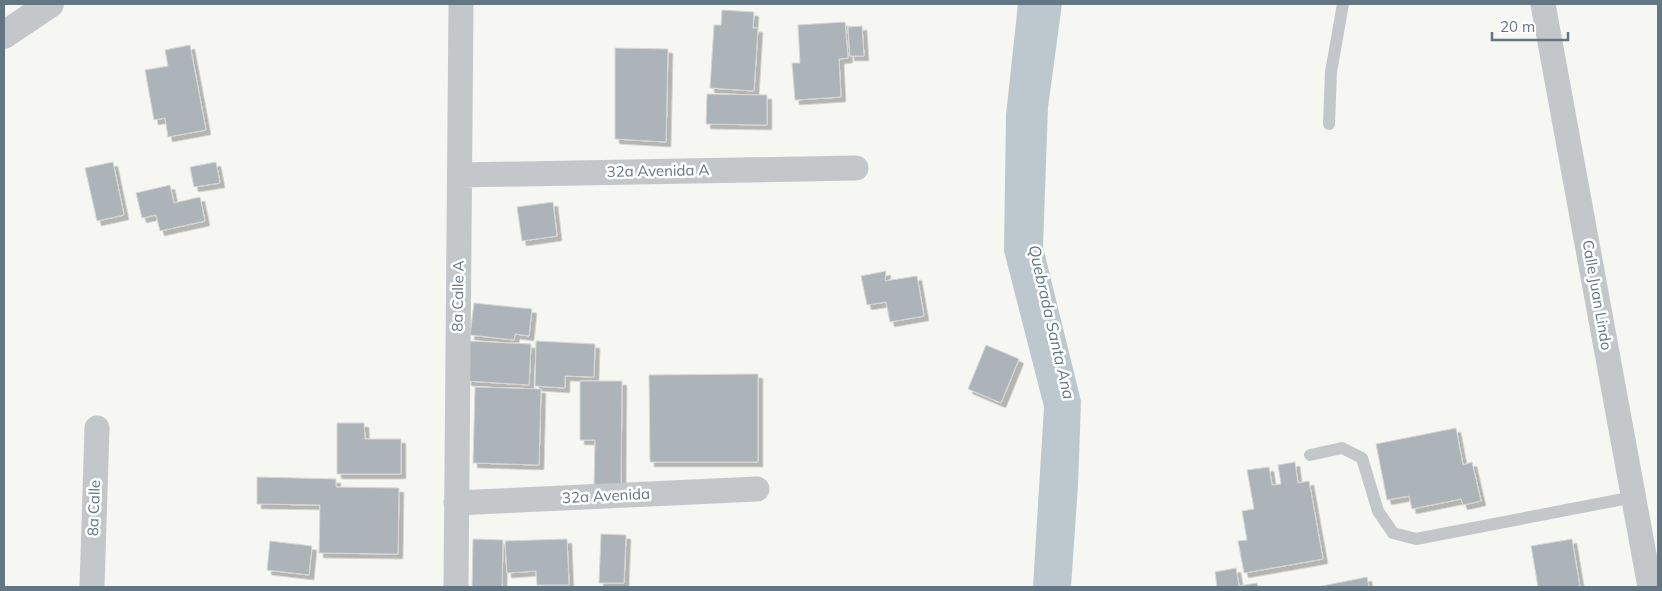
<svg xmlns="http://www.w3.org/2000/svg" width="1662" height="591" font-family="Mulish,sans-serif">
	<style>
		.water { fill: #bcc8cd }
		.building { fill: #acb4b9; stroke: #d7d7d4; filter: url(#shadow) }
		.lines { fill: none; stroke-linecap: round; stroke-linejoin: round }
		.service { stroke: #c3c7ca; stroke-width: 12 }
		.minor { stroke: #c3c7ca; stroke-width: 25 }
		.tertiary { stroke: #c3c7ca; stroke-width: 28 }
		.labels { text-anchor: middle; stroke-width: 5; stroke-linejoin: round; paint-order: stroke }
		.street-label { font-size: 15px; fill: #637684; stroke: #fff }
		.water-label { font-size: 16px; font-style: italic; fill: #5f7881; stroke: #fff }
	</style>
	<defs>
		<filter id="shadow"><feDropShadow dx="4.5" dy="4.5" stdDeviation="0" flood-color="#0004"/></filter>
	</defs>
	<rect width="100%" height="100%" fill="#f6f6f2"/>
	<path class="water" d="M1018 4H1062L1048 107 1043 247 1081 401 1078 485 1071 587H1033L1044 407 1004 251 1006 115Z"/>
	<path class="building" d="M722 10 754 12 753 28H758L754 91 710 88 714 25H721Z
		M845 22 848 58 839 59 841 97 795 100 792 63H800L798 25Z
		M862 26 864 56H850L848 27Z
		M190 45 206 130 168 137 165 118 154 120 145 70 168 66 165 50Z
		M615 48 668 49 666 142 615 139Z
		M707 94 767 95V125L706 124Z
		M113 162 124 215 97 221 85 168Z
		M216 162 220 183 194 187 190 167Z
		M170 185 174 203 200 197 205 221 160 231 156 215 142 218 136 193Z
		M553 202 557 236 522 241 517 207Z
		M886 271 885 281 917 276 924 316 890 322 886 302 867 305 861 276Z
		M474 303 532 309 529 336 515 334 514 340 470 335Z
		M469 341 531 344 529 385 467 381Z
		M536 341 595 344 594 377 565 376V388L535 386Z
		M986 345 1019 359 1001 403 968 389Z
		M758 374V462H650L649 375Z
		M580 381H622L621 485H594L595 440H580Z
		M475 387 541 389 539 465 473 463Z
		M337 423H364L365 439H401V474H337Z
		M1456 428 1463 465 1472 462 1481 501 1463 505 1461 499 1412 509 1409 496 1387 500 1376 444Z
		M1295 462 1298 483 1309 481 1323 559 1244 573 1238 541 1247 540 1242 511 1254 509 1247 470 1269 467 1272 485 1281 484 1278 465Z
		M257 477 336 479V487L399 488 398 554 319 553 320 505 257 504Z
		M601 534 626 535 624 583H599Z
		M473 539 503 540 502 587H472Z
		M567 539 569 585H537L536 571 507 573 505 541Z
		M1572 539 1580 587H1538L1531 546Z
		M270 541 312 546 309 575 267 570Z
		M1236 568 1239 586 1257 583 1258 587H1217L1215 572Z
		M1367 577 1369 587H1317Z"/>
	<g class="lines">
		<path class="service" d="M1329 124 1331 72 1343 4
			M1310 455 1342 448 1362 458 1378 511 1393 533 1416 539 1634 497"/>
		<path class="minor" d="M1543 4 1650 587
			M460 175 856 168
			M456 503 757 489
			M92 587 97 428
			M456 587 461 4"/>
		<path class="tertiary" d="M4 35 50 4"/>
	</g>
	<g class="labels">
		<g class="street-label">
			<text transform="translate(658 171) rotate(-1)" y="5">32a Avenida A</text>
			<text transform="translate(1597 295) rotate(80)" y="5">Calle Juan Lindo</text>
			<text transform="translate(458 296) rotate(-89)" y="5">8a Calle A</text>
			<text transform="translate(606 496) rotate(-3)" y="5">32a Avenida</text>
			<text transform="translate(94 508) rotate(-88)" y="5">8a Calle</text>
		</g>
		<g class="water-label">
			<text transform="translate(1052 322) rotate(77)" y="6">Quebrada Santa Ana</text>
		</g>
	</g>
	<rect width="1662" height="591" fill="none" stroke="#637684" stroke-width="10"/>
	<path d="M1492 32v8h76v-8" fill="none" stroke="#637684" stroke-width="2.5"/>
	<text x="1500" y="32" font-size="15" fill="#637684" stroke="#ffffff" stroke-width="4" paint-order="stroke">20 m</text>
</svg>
